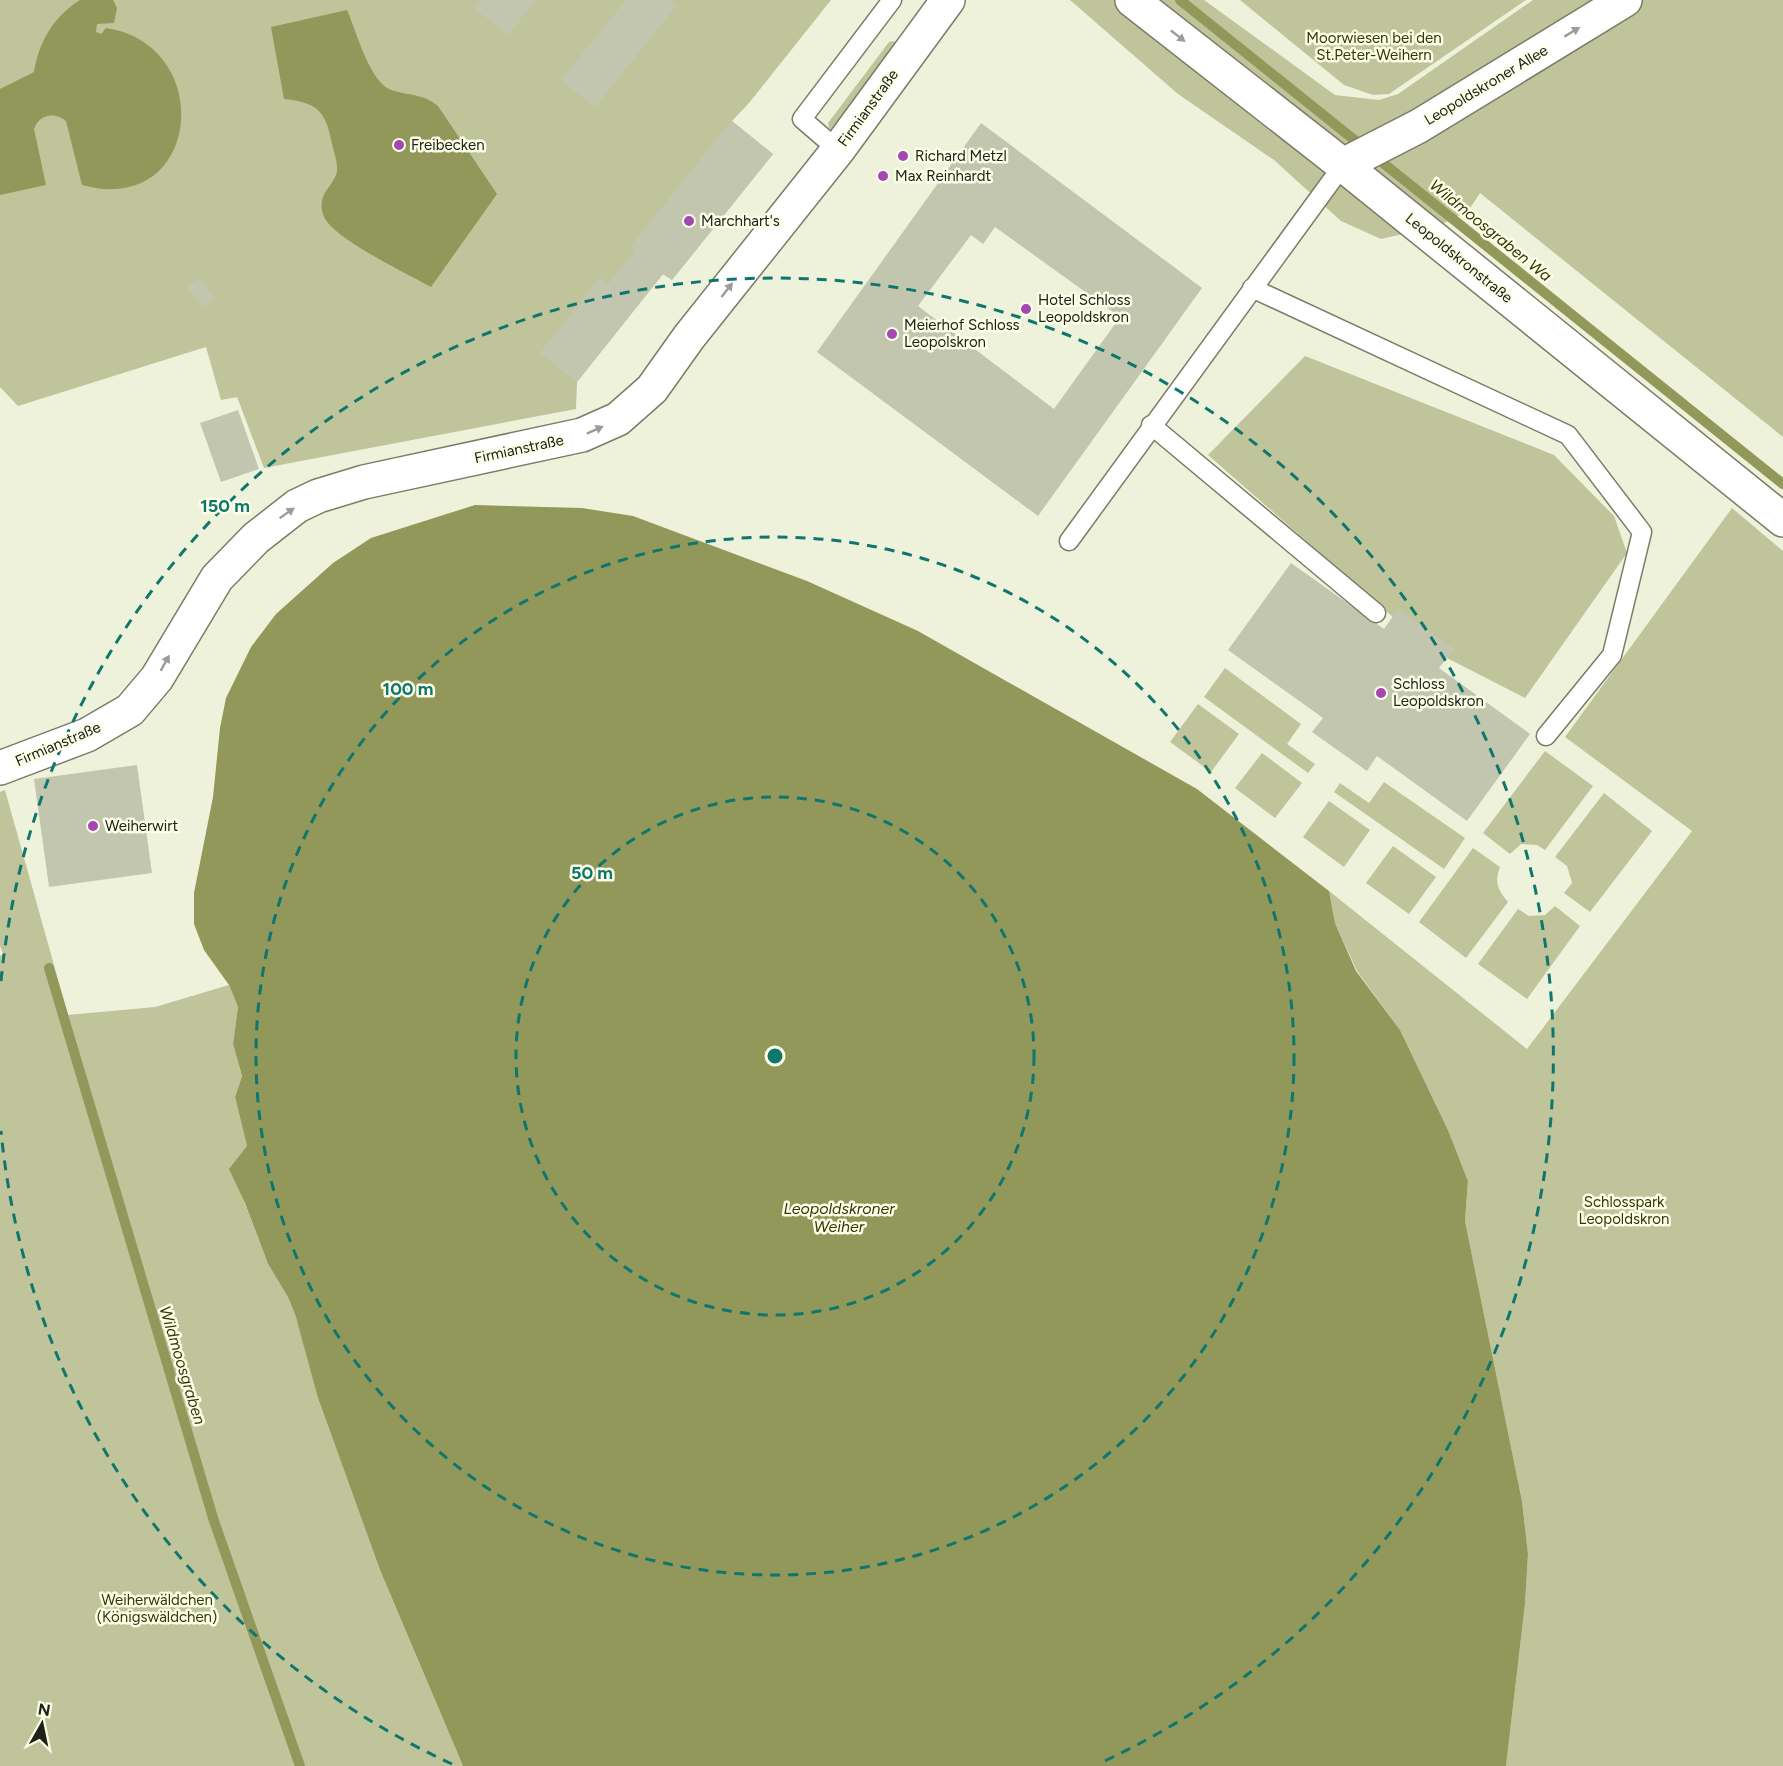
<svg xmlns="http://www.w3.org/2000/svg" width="1783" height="1766" font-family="Figtree,sans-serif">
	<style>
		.green { fill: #c0c49a }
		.water { fill: #92975a }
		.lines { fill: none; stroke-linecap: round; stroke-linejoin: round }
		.stream { stroke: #92975a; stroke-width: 10 }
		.building { fill: #c3c6af; fill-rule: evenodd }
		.lane-casing { stroke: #7a7c67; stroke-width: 21 }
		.street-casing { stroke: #7a7c67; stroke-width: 36 }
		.secondary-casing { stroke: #7a7c67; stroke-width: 36 }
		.lane { stroke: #fff; stroke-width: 18 }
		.street { stroke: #fff; stroke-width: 33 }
		.secondary { stroke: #fff; stroke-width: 33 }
		.oneway { fill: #9b9b97 }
		.ring { fill: none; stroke: #0f766e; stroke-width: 3; stroke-dasharray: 10 8 }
		.poi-dot { fill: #a447b1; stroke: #fcffe7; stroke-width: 2 }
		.labels { text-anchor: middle; stroke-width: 5; stroke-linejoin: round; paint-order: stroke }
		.park-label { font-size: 15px; fill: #353805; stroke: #fcffe7 }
		.street-label { font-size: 15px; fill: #202118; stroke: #fcffe7 }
		.poi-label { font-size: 15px; fill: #202118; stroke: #fcffe7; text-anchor: start }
		.water-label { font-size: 16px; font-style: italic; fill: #353705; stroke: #fcffe7 }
		.centre { fill: #0f766e; stroke: #fcffe7; stroke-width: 3 }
		.ring-label { font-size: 18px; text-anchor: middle; font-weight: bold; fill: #0f766e; stroke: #fcffe7; stroke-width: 5; stroke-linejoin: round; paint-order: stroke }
	</style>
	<rect width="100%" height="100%" fill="#eff2da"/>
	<path class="green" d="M0 0H831L749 103 732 121 773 154 672 280 663 274 577 382 576 409 264 468 237 397 221 400 206 347 18 406 0 387Z
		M1070 0H1204L1335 95 1379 100 1398 94 1533 0H1783V437L1480 193 1468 211 1438 226 1381 239 1341 221 1274 160 1178 94Z
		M1240 0H1526L1389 94 1373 95 1344 85Z
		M894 41 896 44 833 130 829 128 828 123 889 42Z
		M1305 356 1554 455 1614 516 1627 553 1525 698 1447 658 1453 649 1393 617 1208 455Z
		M1732 508 1783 551V1766H1506L1525 1604 1528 1554 1522 1501 1465 1221 1468 1181 1448 1130 1400 1030 1357 971 1335 923 1329 891 1527 1049 1692 831 1565 737Z
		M1225 668 1301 724 1287 744 1315 764 1308 773 1204 697Z
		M1198 704 1239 734 1211 772 1170 742Z
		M1545 751 1593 786 1545 850 1537 845 1521 844 1510 854 1483 833Z
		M1262 753 1302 783 1275 818 1235 788Z
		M1384 782 1465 838 1444 869 1334 792 1340 783 1369 803Z
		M5 790 68 1015 155 1007 229 985 238 1007 233 1044 242 1076 235 1097 247 1146 239 1188 268 1264 288 1297 302 1332 318 1398 380 1570 463 1766H0V956L3 954 0 946V792Z
		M1604 793 1652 831 1590 912 1564 893 1572 883 1567 866 1555 857Z
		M1329 801 1370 830 1344 867 1303 837Z
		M1393 846 1436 877 1409 914 1366 883Z
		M1473 848 1500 867C1494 883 1498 890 1508 902L1466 958 1419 922Z
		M1555 906 1580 926 1527 999 1478 964 1518 909 1529 916 1545 915Z"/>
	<path class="water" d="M80 0H113L117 8 114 23 97 24 96 32 101 34 106 28C218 45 201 218 82 185L66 121C53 111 39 115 34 129L46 185 0 195V89L34 72C39 42 53 17 80 0Z
		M347 10C356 31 369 79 389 89 406 96 423 93 438 106L497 194 431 287C408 274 334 239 324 217 316 195 330 190 336 175 339 167 335 155 333 148 326 113 321 103 284 99L271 27Z
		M475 505 582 508 633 516 807 581 918 631 1197 789 1329 891 1335 923 1356 971 1400 1030 1448 1130 1468 1181 1465 1221 1522 1501 1528 1554 1525 1604 1506 1766H463L380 1570 318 1398 296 1317 288 1297 268 1264 245 1203 229 1169 247 1146 235 1097 242 1076 233 1044 238 1007 229 985 204 950 194 924V893L213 797 220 728 226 698 251 647 276 614 333 563 371 538Z"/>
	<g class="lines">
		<path class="stream" d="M1180 0 1783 484
			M49 968 214 1521 300 1766"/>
	</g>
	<path class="building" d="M480 0H536L508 35 474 8Z
		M626 0H671L677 5 595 107 561 80Z
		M731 121 773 154 672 280 663 274 577 382 540 353 600 277 608 284 635 251 630 247Z
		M981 123 1202 288 1038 516 817 352ZM995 227 1120 317 1054 409 918 306 971 235 983 244Z
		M199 278 215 298 202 307 187 287Z
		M238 410 259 469 221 482 200 423Z
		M1291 563 1384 629 1398 609 1454 649 1439 668 1530 734 1467 821 1377 756 1367 771 1312 732 1323 718 1228 650Z
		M137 765 152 873 49 887 34 779Z"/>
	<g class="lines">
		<defs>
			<path id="lane" d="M838 150 802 119 892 0
				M1252 288 1568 435 1642 532 1612 655 1546 736
				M1151 425 1376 613
				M1069 541 1343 165"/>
			<path id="street" d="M1343 165 1783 520
				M0 768 87 735 130 710 157 678 217 578 256 538 297 506 318 496 364 482 582 435 618 419 652 389 689 337 838 150 948 0"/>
			<path id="secondary" d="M1132 0 1343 165 1419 126 1625 0"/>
		</defs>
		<use href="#lane" class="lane-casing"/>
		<use href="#street" class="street-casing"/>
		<use href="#secondary" class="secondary-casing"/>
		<use href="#lane" class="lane"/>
		<use href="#street" class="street"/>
		<use href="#secondary" class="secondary"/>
	</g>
	<defs><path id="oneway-solid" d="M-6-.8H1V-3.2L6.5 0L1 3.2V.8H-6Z" transform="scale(1.5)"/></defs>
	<g class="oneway">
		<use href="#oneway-solid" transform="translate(1572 32) rotate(-31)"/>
		<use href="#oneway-solid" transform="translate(1178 36) rotate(38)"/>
		<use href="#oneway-solid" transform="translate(727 290) rotate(-52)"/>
		<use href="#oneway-solid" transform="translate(595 430) rotate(-24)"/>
		<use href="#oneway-solid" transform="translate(287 513) rotate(-35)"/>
		<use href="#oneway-solid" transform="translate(165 663) rotate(-61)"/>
	</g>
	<g class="ring">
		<circle cx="775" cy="1056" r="259"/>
		<circle cx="775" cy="1056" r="519"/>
		<path d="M452 1764A778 778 0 0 1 1 1131M1 981A778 778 0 1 1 1098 1764"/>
	</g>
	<g class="poi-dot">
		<circle cx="399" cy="145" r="6"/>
		<circle cx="903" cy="156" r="6"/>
		<circle cx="883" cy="176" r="6"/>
		<circle cx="689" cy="221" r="6"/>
		<circle cx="1026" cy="309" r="6"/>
		<circle cx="892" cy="334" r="6"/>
		<circle cx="1381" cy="693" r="6"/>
		<circle cx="93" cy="826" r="6"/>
	</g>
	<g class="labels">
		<g class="park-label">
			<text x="1374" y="43">Moorwiesen bei den<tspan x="1374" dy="17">St.Peter-Weihern</tspan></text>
			<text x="1624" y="1207">Schlosspark<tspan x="1624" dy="17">Leopoldskron</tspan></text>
			<text x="157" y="1605">Weiherwäldchen<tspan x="157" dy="17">(Königswäldchen)</tspan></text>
		</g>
		<g class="street-label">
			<text transform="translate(1486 85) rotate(-31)" y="5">Leopoldskroner Allee</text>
			<text transform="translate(868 108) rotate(-54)" y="5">Firmianstraße</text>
			<text transform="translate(1459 258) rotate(39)" y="5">Leopoldskronstraße</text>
			<text transform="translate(519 449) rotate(-12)" y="5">Firmianstraße</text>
			<text transform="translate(58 744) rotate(-23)" y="5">Firmianstraße</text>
		</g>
		<g class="poi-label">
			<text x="411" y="150">Freibecken</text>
			<text x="915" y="161">Richard Metzl</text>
			<text x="895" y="181">Max Reinhardt</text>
			<text x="701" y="226">Marchhart's</text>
			<text x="1038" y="305">Hotel Schloss<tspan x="1038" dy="17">Leopoldskron</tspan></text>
			<text x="904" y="330">Meierhof Schloss<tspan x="904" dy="17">Leopolskron</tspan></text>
			<text x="1393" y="689">Schloss<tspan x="1393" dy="17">Leopoldskron</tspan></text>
			<text x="105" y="831">Weiherwirt</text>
		</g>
		<g class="water-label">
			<text transform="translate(1491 230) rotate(39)" y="6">Wildmoosgraben Wa</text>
			<text x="839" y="1214">Leopoldskroner<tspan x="839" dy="18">Weiher</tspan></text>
			<text transform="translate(183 1365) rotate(73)" y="6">Wildmoosgraben</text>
		</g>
	</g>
	<circle cx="775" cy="1056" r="9" class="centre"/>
	<g class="ring-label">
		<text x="225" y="512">150 m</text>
		<text x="408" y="695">100 m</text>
		<text x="592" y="879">50 m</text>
	</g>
	<g transform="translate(42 1724) rotate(9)" stroke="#fcffe7" stroke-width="4.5" paint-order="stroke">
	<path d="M0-4.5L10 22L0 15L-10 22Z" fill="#202118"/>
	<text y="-9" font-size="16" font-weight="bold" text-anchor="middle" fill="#202118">N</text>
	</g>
</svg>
